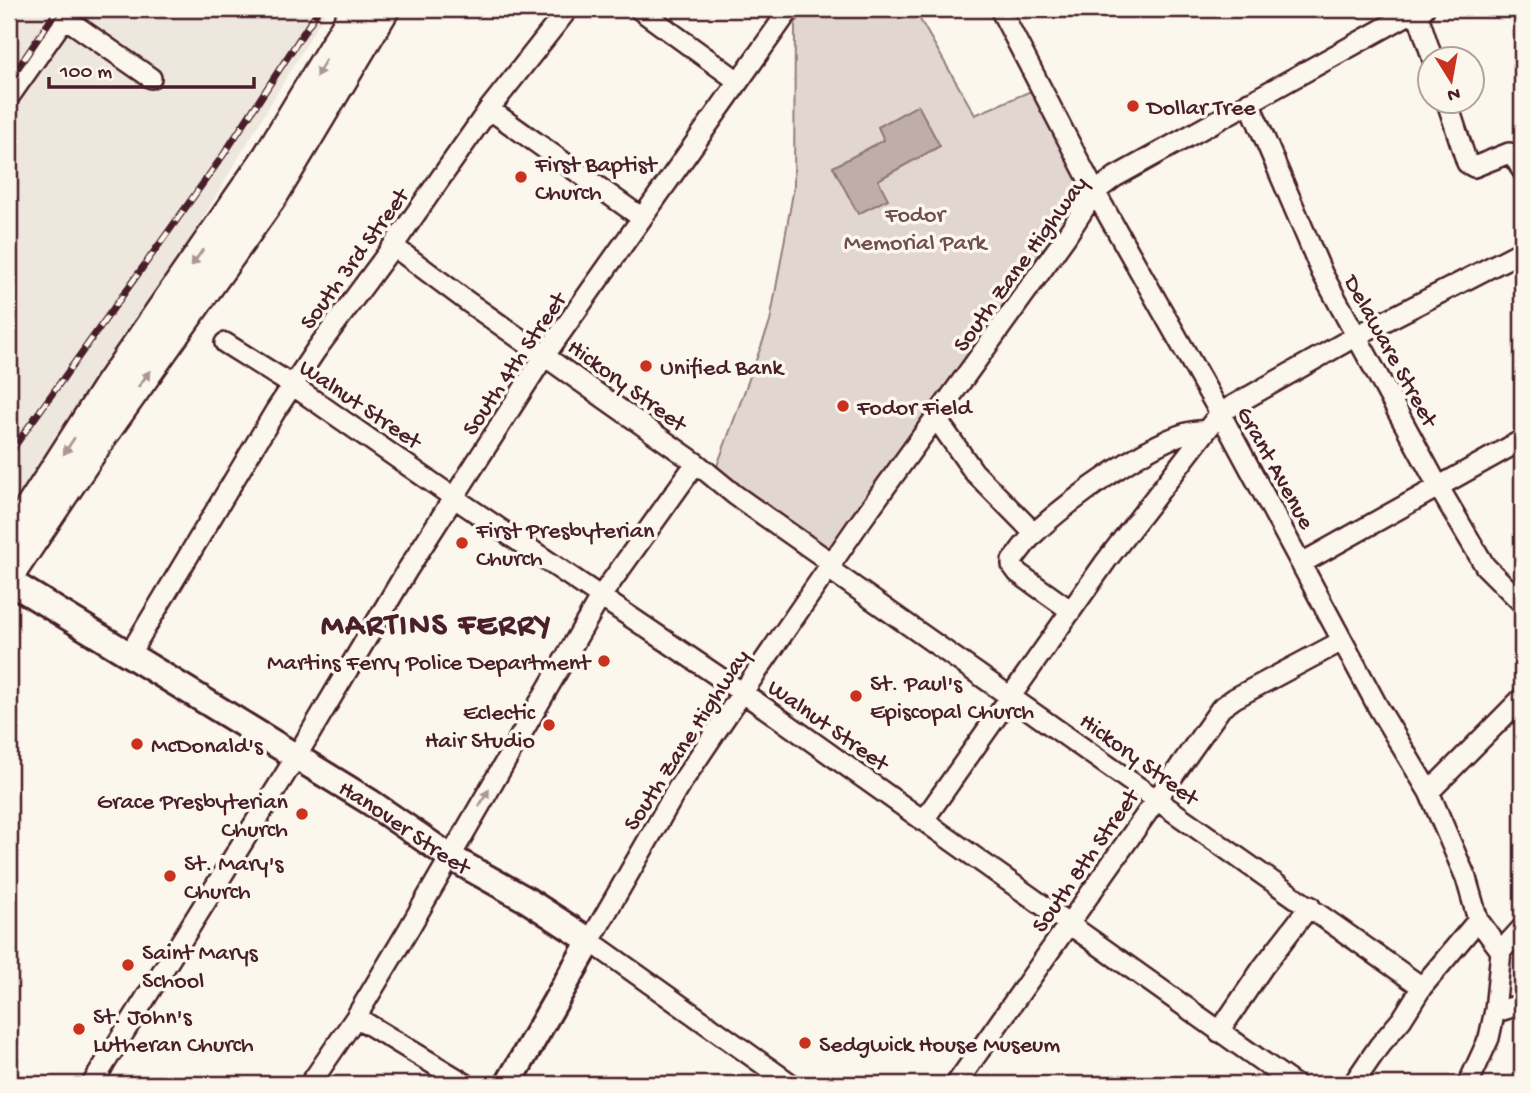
<svg xmlns="http://www.w3.org/2000/svg" width="1531" height="1093" font-family="'Gochi Hand',sans-serif">
	<style>
		.built { fill: #eee7de }
		.green { fill: #e2d7d0; stroke: #967b7e; stroke-width: 2 }
		.water { fill: #bfadaa; stroke: #907477; stroke-width: 2 }
		.lines { fill: none; stroke-linecap: round; stroke-linejoin: round }
		.minor-casing { stroke: #4a1f2b; stroke-width: 24 }
		.major-casing { stroke: #4a1f2b; stroke-width: 30 }
		.highway-casing { stroke: #4a1f2b; stroke-width: 33 }
		.minor { stroke: #fbf7ec; stroke-width: 19 }
		.major { stroke: #fbf7ec; stroke-width: 24 }
		.highway { stroke: #fbf7ec; stroke-width: 28 }
		.rail-casing { stroke: #4a1f2b; stroke-width: 7 }
		.rail { stroke: #fbf7ec; stroke-width: 4.5; stroke-dasharray: 13; stroke-linecap: butt }
		.oneway { fill: #ab9695 }
		.poi-dot { fill: #c8321e; stroke: #fbf7ec; stroke-width: 2.5 }
		.labels { text-anchor: middle; stroke-width: 7; stroke-linejoin: round; paint-order: stroke }
		.poi-label { font-size: 24px; fill: #4a1f2b; stroke: #fbf7ec; text-anchor: start }
		.park-label { font-size: 24px; fill: #704d54; stroke: #fbf7ec }
		.street-label { font-size: 24px; fill: #4a1f2b; stroke: #fbf7ec }
		.district-label { font-size: 32px; font-weight: bold; letter-spacing: 2px; fill: #4a1f2b; stroke: #fbf7ec }
	</style>
	<rect width="100%" height="100%" fill="#fbf7ec"/>
	<filter id="ink" filterUnits="userSpaceOnUse"><feTurbulence type="fractalNoise" baseFrequency=".0143" numOctaves="2"/><feDisplacementMap in="SourceGraphic" scale="14" xChannelSelector="R" yChannelSelector="G"/><feConvolveMatrix kernelMatrix="1 2 1 2 8 2 1 2 1" color-interpolation-filters="sRGB"/></filter>
	<g filter="url(#ink)">
		<path class="built" d="M9 9H327L176 263 9 531Z"/>
		<path class="green" d="M806 9H914L975 115 1031 91 1093 196 827 560 713 477 770 322 794 187 795 24Z"/>
		<path class="water" d="M918 105 940 146 878 180 888 199 858 214 833 167 884 140 878 127Z"/>
		<g class="lines">
			<defs>
				<path id="minor" d="M639 9 738 81
					M1000 9 1095 192 1220 413 1378 707 1429 792 1466 878 1478 920 1501 951
					M1416 9 1433 60
					M65 18 151 78
					M9 97 71 9
					M1249 102 1322 273 1438 486 1485 566 1522 603
					M1447 102 1467 163 1474 167 1509 153 1513 154 1522 170
					M489 109 642 218
					M393 246 468 302 696 463 735 495 833 564
					M225 343 292 385 453 497 765 708 1294 1084
					M936 418 974 472 1034 533
					M1302 563 1522 440
					M829 569 1422 987
					M1070 610 1018 573 1012 565V561C1020 551 1027 540 1036 532 1062 506 1169 425 1204 431
					M129 655 276 410 316 350 393 246 489 109 568 9
					M1429 792 1522 698
					M923 821 1106 561 1220 413 1356 336 1522 251
					M1495 1010H1503L1522 1004
					M356 1017 466 1084
					M1219 1032 1263 967 1310 906
					M92 1084 296 757 406 572 545 355 790 9
					M310 1084 356 1017 407 932 601 596 696 463
					M791 1084 590 941 678 788 727 715 858 525 1065 238 1095 192 1115 177 1404 17 1424 9
					M956 1084 1221 708 1235 698 1342 641
					M1353 1084 1379 1046 1402 1019 1422 987 1478 920
					M1468 1084 1489 1038 1495 1010 1501 951 1522 928"/>
				<g id="major">
					<path id="s1" d="M9 581 370 802 450 857 527 900 590 941 508 1084"/>
				</g>
				<path id="highway" d="M9 540 108 386 267 157 356 9
					M9 576 102 437 273 196 385 9"/>
			</defs>
			<use href="#minor" class="minor-casing"/>
			<use href="#major" class="major-casing"/>
			<use href="#highway" class="highway-casing"/>
			<use href="#minor" class="minor"/>
			<use href="#major" class="major"/>
			<use href="#highway" class="highway"/>
			<defs>
				<path id="rail" d="M9 81 58 9
					M9 454 224 154 319 9"/>
			</defs>
			<use href="#rail" class="rail-casing"/>
			<use href="#rail" class="rail"/>
		</g>
		<defs><path id="oneway-solid" d="M-6-.8H1V-3.2L6.5 0L1 3.2V.8H-6Z" transform="scale(1.75)"/></defs>
		<g class="oneway">
			<use href="#oneway-solid" transform="translate(321 68) rotate(120)"/>
			<use href="#oneway-solid" transform="translate(197 258) rotate(125)"/>
			<use href="#oneway-solid" transform="translate(144 379) rotate(-54)"/>
			<use href="#oneway-solid" transform="translate(69 446) rotate(123)"/>
			<use href="#oneway-solid" transform="translate(484 798) rotate(-60)"/>
		</g>
	</g>
	<g class="poi-dot">
		<circle cx="1133" cy="106" r="7"/>
		<circle cx="521" cy="177" r="7"/>
		<circle cx="646" cy="366" r="7"/>
		<circle cx="843" cy="406" r="7"/>
		<circle cx="462" cy="543" r="7"/>
		<circle cx="604" cy="661" r="7"/>
		<circle cx="856" cy="696" r="7"/>
		<circle cx="549" cy="725" r="7"/>
		<circle cx="137" cy="744" r="7"/>
		<circle cx="302" cy="814" r="7"/>
		<circle cx="170" cy="876" r="7"/>
		<circle cx="128" cy="965" r="7"/>
		<circle cx="79" cy="1029" r="7"/>
		<circle cx="805" cy="1043" r="7"/>
	</g>
	<g class="labels">
		<g class="poi-label">
			<text x="1147" y="114">Dollar Tree</text>
			<text x="535" y="171">First Baptist<tspan x="535" dy="28">Church</tspan></text>
			<text x="660" y="374">Unified Bank</text>
			<text x="857" y="414">Fodor Field</text>
			<text x="476" y="537">First Presbyterian<tspan x="476" dy="28">Church</tspan></text>
			<text x="590" y="669" text-anchor="end">Martins Ferry Police Department</text>
			<text x="870" y="690">St. Paul's<tspan x="870" dy="28">Episcopal Church</tspan></text>
			<text x="535" y="719" text-anchor="end">Eclectic<tspan x="535" dy="28">Hair Studio</tspan></text>
			<text x="151" y="752">McDonald's</text>
			<text x="288" y="808" text-anchor="end">Grace Presbyterian<tspan x="288" dy="28">Church</tspan></text>
			<text x="184" y="870">St. Mary's<tspan x="184" dy="28">Church</tspan></text>
			<text x="142" y="959">Saint Marys<tspan x="142" dy="28">School</tspan></text>
			<text x="93" y="1023">St. John's<tspan x="93" dy="28">Lutheran Church</tspan></text>
			<text x="819" y="1051">Sedgwick House Museum</text>
		</g>
		<g class="park-label">
			<text x="915" y="221">Fodor<tspan x="915" dy="28">Memorial Park</tspan></text>
		</g>
		<g class="street-label">
			<text transform="translate(353 258) rotate(-54)" y="8">South 3rd Street</text>
			<text transform="translate(1019 263) rotate(-54)" y="8">South Zane Highway</text>
			<text transform="translate(1392 350) rotate(61)" y="8">Delaware Street</text>
			<text transform="translate(513 363) rotate(-56)" y="8">South 4th Street</text>
			<text transform="translate(628 384) rotate(36)" y="8">Hickory Street</text>
			<text transform="translate(361 403) rotate(34)" y="8">Walnut Street</text>
			<text transform="translate(1277 467) rotate(61)" y="8">Grant Avenue</text>
			<text transform="translate(829 724) rotate(35)" y="8">Walnut Street</text>
			<text transform="translate(685 739) rotate(-57)" y="8">South Zane Highway</text>
			<text transform="translate(1140 758) rotate(36)" y="8">Hickory Street</text>
			<text dy="8" stroke="none"><textPath href="#s1" startOffset="466">Hanover Street</textPath></text>
			<text transform="translate(1084 860) rotate(-55)" y="8">South 8th Street</text>
		</g>
		<g class="district-label">
			<text x="437" y="633">MARTINS FERRY</text>
		</g>
	</g>
	<rect width="1531" height="1093" fill="none" stroke="#fbf7ec" stroke-width="35"/>
	<rect x="18" y="18" width="1496" height="1058" fill="none" stroke="#4a1f2b" stroke-width="2.5" filter="url(#ink)"/>
	<g transform="translate(1451 80) rotate(169)"><circle r="33" fill="#fbf7ec" stroke="#b4a19f" stroke-width="2"/>
	<path d="M0-5L12 26L0 18L-12 26Z" fill="#c8321e"/>
	<text y="-10" font-size="19" font-weight="bold" text-anchor="middle" fill="#4a1f2b">N</text>
	</g>
	<path d="M49 77v10h205v-10" fill="none" stroke="#4a1f2b" stroke-width="3.5"/>
	<text x="60" y="77" font-size="21" fill="#4a1f2b" stroke="#fbf7ec" stroke-width="5" paint-order="stroke">100 m</text>
</svg>
